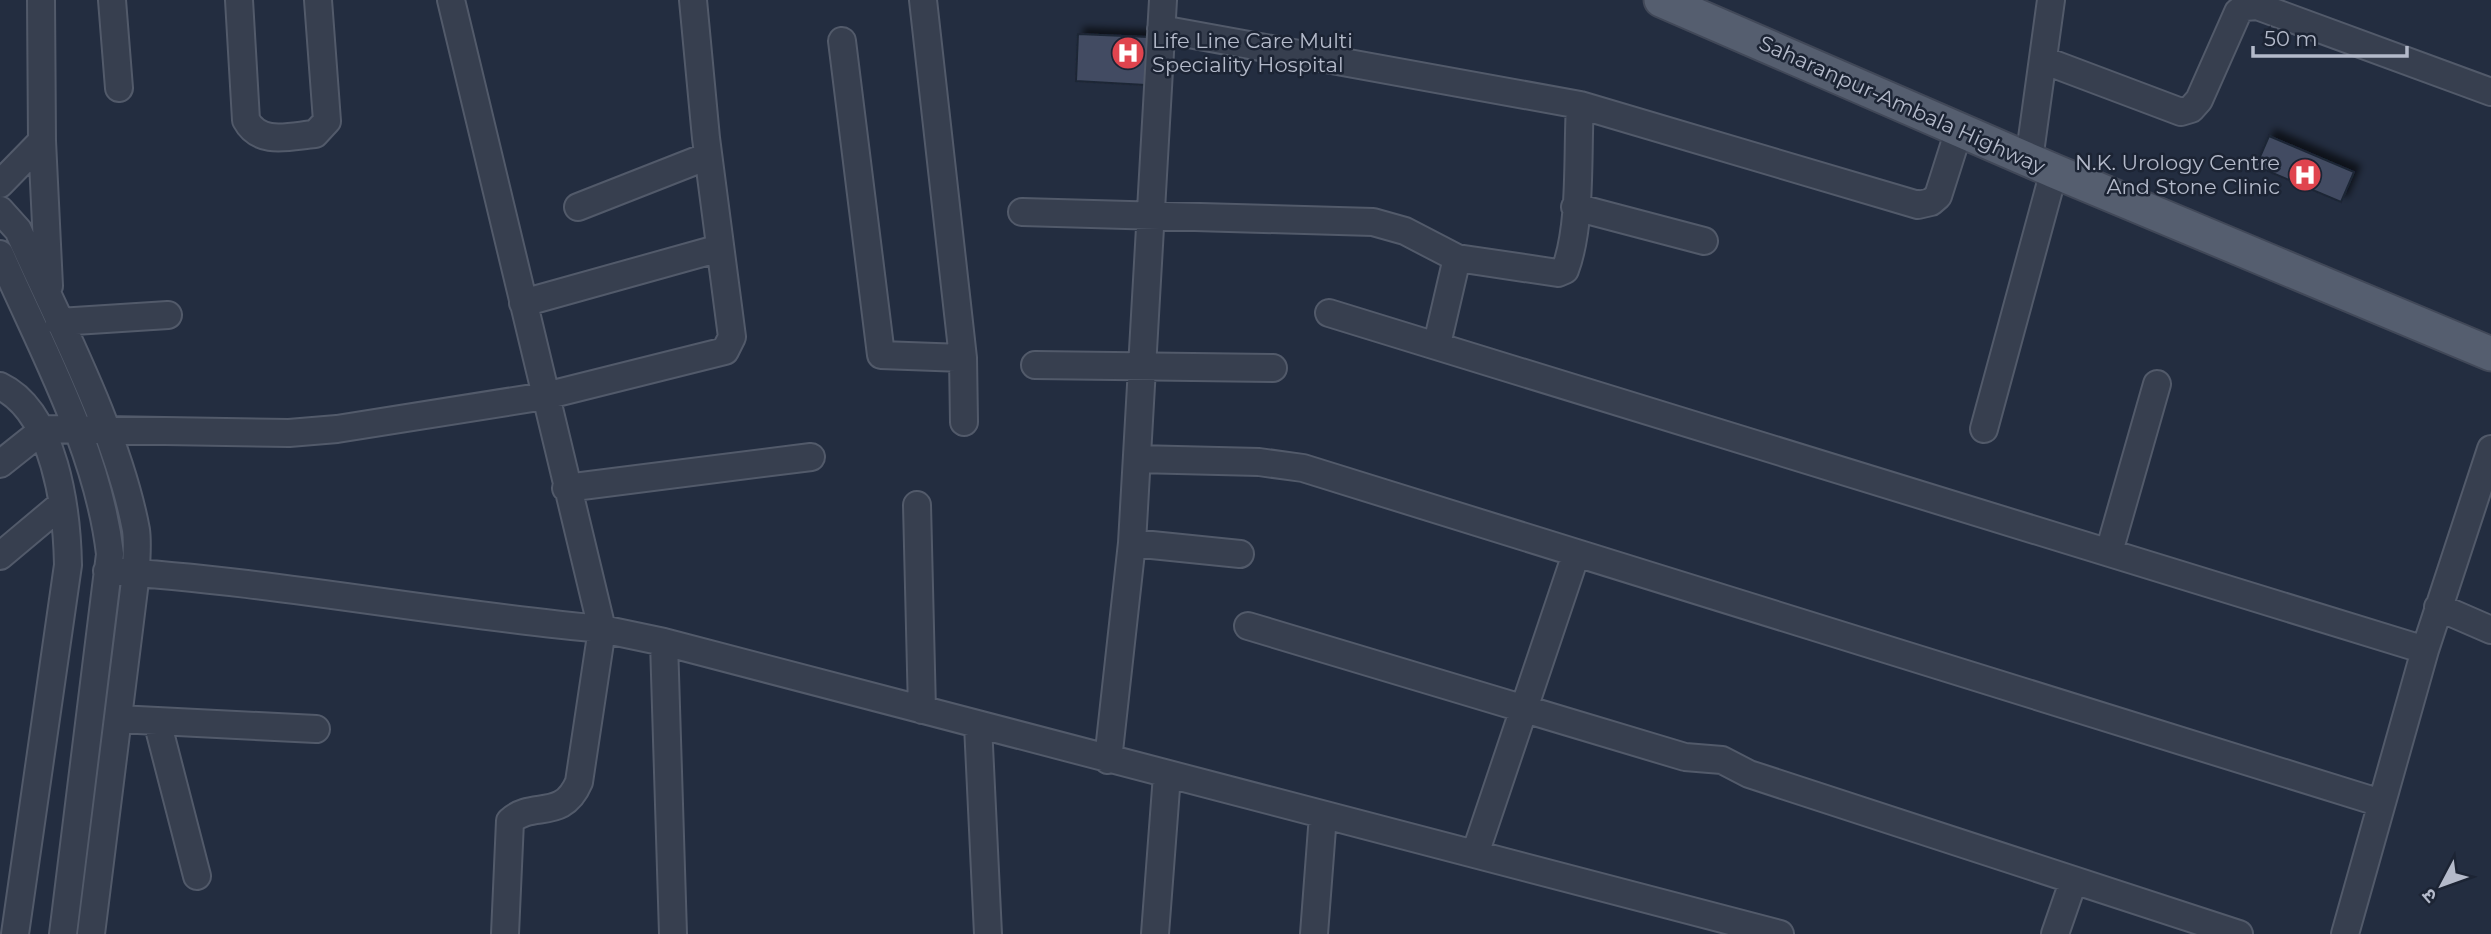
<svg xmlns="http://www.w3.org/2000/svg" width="2491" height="934" font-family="Montserrat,'Noto Sans Devanagari',sans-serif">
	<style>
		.building { fill: #424c62; stroke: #1e2636; stroke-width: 2; filter: url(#shadow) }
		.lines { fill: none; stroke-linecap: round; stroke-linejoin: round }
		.minor-casing { stroke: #525a6a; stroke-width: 30 }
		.major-casing { stroke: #414858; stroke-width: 37 }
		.minor { stroke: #373f4f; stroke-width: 26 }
		.major { stroke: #555e6f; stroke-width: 33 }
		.labels { text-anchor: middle; stroke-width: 5; stroke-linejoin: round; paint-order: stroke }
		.poi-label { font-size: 21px; fill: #b4baca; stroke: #1c2434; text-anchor: start }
		.street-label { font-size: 21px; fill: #b4baca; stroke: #1c2434 }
	</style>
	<defs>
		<filter id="shadow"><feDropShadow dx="6" dy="-6" stdDeviation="3.5" flood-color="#0009"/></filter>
	</defs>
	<rect width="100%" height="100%" fill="#232d40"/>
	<path class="building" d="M1078 34 1148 37 1146 85 1076 81Z
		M2269 136 2354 172 2341 202 2256 166Z"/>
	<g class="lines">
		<defs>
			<path id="minor" d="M112 0 119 88
				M239 0 246 120C260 146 290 136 315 134L327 121 318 0
				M451 0 602 629 664 642 1780 934
				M923 0 963 358 964 422
				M1161 29 1580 105 1918 205 1931 202 1938 196 1959 130
				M842 41 881 355 963 358
				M2043 60 2181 112 2191 109 2199 100 2238 12 2245 7 2257 6 2491 92
				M42 141 49 286
				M2029 160 2051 0
				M0 184 42 141 41 0
				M578 207 708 156
				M1575 207 1704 241
				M0 210 18 230C59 322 118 433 136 530 138 544 136 559 136 573L91 934
				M1022 212 1373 222 1405 231 1457 258 1558 273 1565 270C1582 225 1577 154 1580 105
				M0 254C42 350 98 450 110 554L63 934
				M523 303 720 248
				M1329 313 2425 650
				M59 322 168 315
				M1437 344 1457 258
				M1035 365 1273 368
				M0 386C55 412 67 510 68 565L15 934
				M1984 429 2054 171
				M1137 459 1259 462 1303 468 2381 803
				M0 464 44 429 289 433 337 429 545 396 725 351 732 337 706 138 693 0
				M566 488 811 457
				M917 505 922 710
				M1132 543 1240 554
				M2109 552 2157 384
				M0 556 62 504
				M107 571C273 581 437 614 602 629L579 782C562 822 533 800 510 821L505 934
				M2438 607 2491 630
				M1248 626 1685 757 1722 760 1749 774 2239 934
				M664 642 673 934
				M118 719 316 729
				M157 721 197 876
				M978 725 988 934
				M1108 760 1132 543 1163 0
				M1475 854 1576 554
				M1155 934 1167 775
				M1314 934 1323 815
				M2055 934 2073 882
				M2345 934 2425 650 2491 449"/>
			<path id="major" d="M1661 0 2054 171 2491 354"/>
		</defs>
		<use href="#minor" class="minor-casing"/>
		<use href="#major" class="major-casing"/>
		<use href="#minor" class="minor"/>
		<use href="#major" class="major"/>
	</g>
	<defs>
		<symbol id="hospital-disc" viewBox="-11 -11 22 22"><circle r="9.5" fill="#e0444e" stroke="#1c2434"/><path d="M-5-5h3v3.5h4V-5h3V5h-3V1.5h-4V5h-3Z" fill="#fff"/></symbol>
	</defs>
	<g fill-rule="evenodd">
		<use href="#hospital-disc" x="1109" y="34" width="38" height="38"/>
		<use href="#hospital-disc" x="2286" y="156" width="38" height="38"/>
	</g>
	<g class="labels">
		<g class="poi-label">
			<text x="1152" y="48">Life Line Care Multi<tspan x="1152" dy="24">Speciality Hospital</tspan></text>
			<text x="2280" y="170" text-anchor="end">N.K. Urology Centre<tspan x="2280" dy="24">And Stone Clinic</tspan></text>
		</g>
		<g class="street-label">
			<text transform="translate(1902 105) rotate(24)" y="7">Saharanpur-Ambala Highway</text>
		</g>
	</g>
	<g transform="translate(2442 885) rotate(229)" stroke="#1c2434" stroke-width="5" paint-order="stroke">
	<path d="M0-5L12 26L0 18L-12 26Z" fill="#b4baca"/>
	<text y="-10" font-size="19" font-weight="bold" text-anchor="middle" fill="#b4baca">उ</text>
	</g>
	<path d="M2253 46v10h154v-10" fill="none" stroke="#b4baca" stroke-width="3.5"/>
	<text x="2264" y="46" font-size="21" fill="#b4baca" stroke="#1c2434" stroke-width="5" paint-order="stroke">50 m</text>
</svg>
